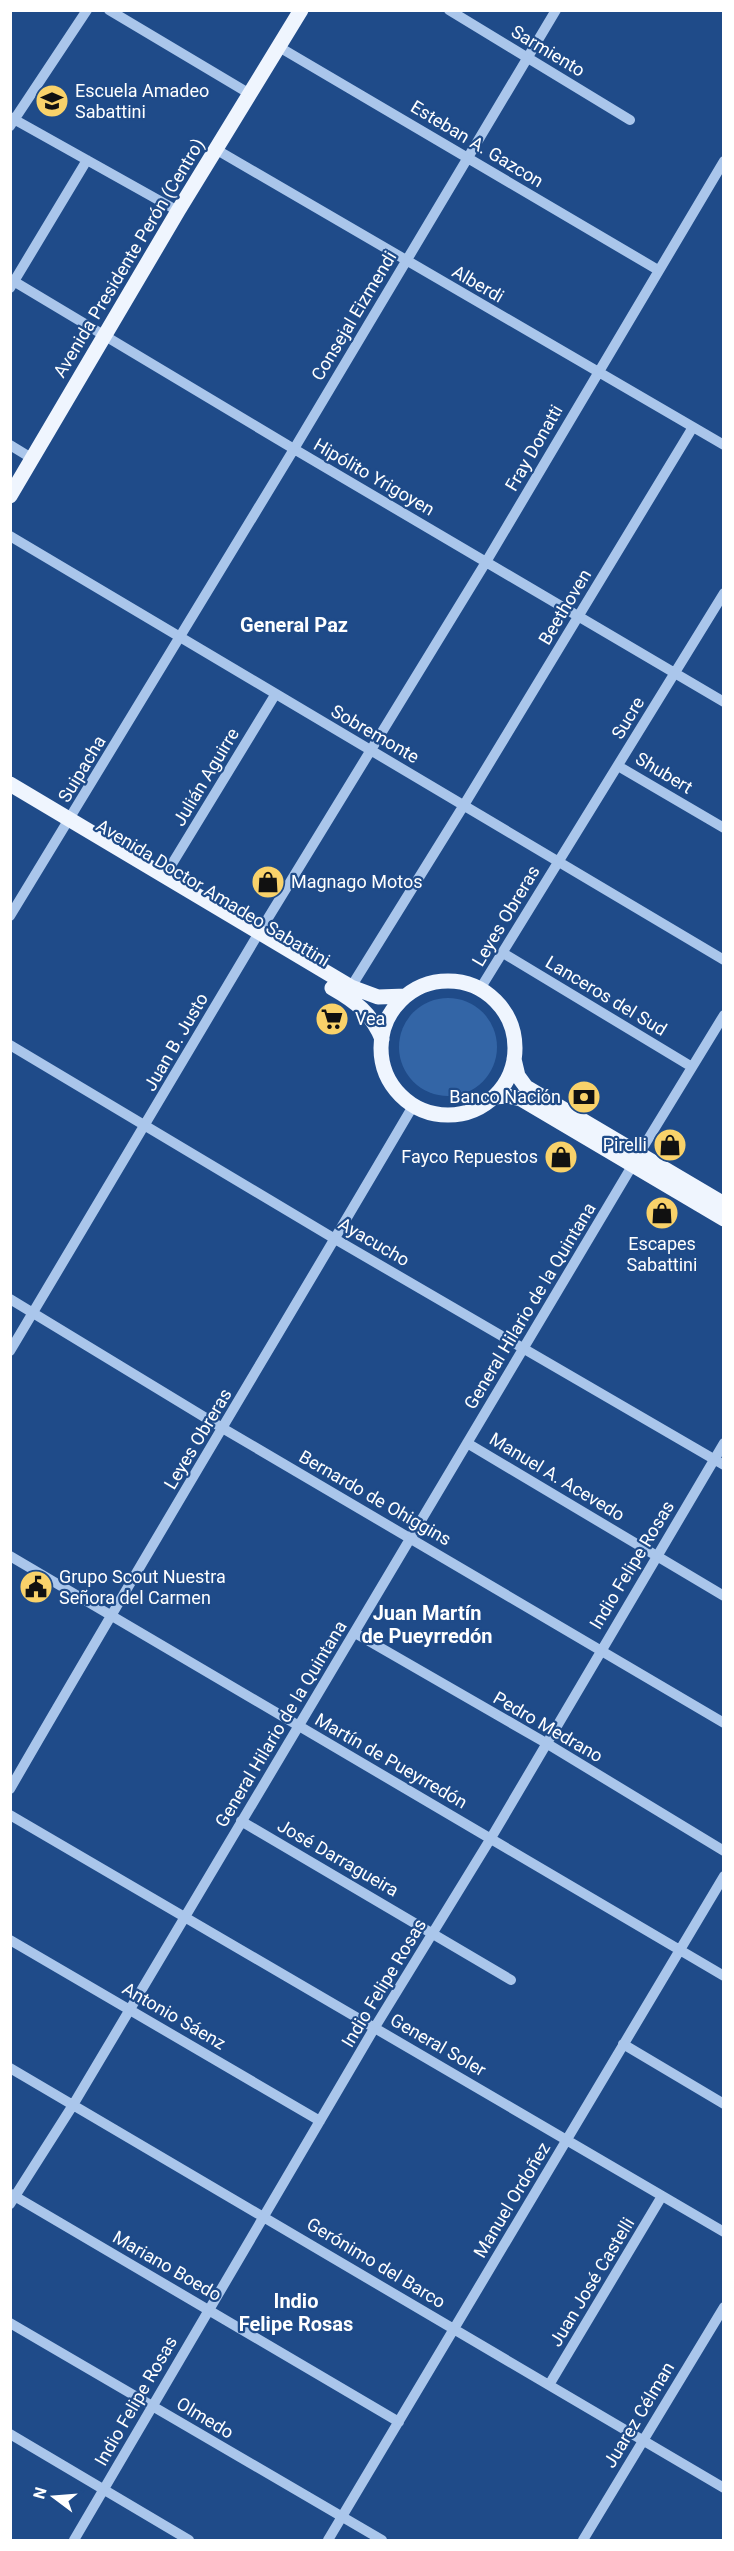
<svg xmlns="http://www.w3.org/2000/svg" width="734" height="2551" font-family="Roboto,sans-serif">
	<style>
		.green { fill: #3365a6 }
		.lines { fill: none; stroke-linecap: round; stroke-linejoin: round }
		.minor { stroke: #aac6eb; stroke-width: 10 }
		.major { stroke: #eff5fe; stroke-width: 15 }
		.labels { text-anchor: middle; stroke-width: 4.5; stroke-linejoin: round; paint-order: stroke }
		.street-label { font-size: 18px; fill: #fff; stroke: #1f4b89 }
		.poi-label { font-size: 18px; fill: #fff; stroke: #1f4b89; text-anchor: start }
		.neighbourhood-label { font-size: 20px; font-weight: bold; fill: #fff; stroke: #1f4b89 }
	</style>
	<rect width="100%" height="100%" fill="#1f4b89"/>
	<path class="green" d="M399 1047a49 49 0 1 1 98 0a49 49 0 1 1-98 0Z"/>
	<g class="lines">
		<path class="minor" d="M109 10 250 94
			M449 10 630 120
			M279 47 658 270
			M10 117 178 211
			M10 126 87 10
			M217 150 724 445
			M10 279 294 449 724 702
			M10 288 87 160
			M10 445 33 459
			M10 536 724 960
			M618 766 724 828
			M164 877 275 695
			M10 916 294 449 556 10
			M503 953 692 1067
			M351 987 464 805 693 427
			M480 989 724 593
			M10 1045 335 1239 724 1465
			M639 1154 724 1015
			M10 1299 224 1429 724 1723
			M10 1351 254 941 486 562 724 161
			M467 1443 724 1596
			M10 1556 724 1976
			M355 1633 546 1743 724 1851
			M10 1789C142 1560 279 1334 413 1106
			M10 1815 724 2232
			M241 1821 511 1980
			M10 1940 320 2121
			M623 2044 724 2104
			M10 2068 724 2488
			M11 2194 399 2422
			M10 2204 73 2105 632 1166
			M10 2323 382 2540
			M549 2385 662 2196
			M10 2434 189 2540
			M74 2540 375 2027 491 1838 724 1443
			M328 2540 724 1876
			M583 2540 724 2307"/>
		<path class="major" d="M10 496 178 211 301 10
			M10 784 351 987 378 997 406 996
			M381 1048a67 67 0 1 1 134 0a67 67 0 1 1-134 0Z
			M332 988C355 1001 372 1014 382 1039
			M514 1059 518 1076 526 1087 724 1204
			M494 1097 508 1096 521 1099 724 1219"/>
	</g>
	<defs>
		<symbol id="school-disc" viewBox="-11 -11 22 22"><circle r="9.5" fill="#f9d26a" stroke="#1f4b89"/><path d="M0-5L7-2L0 1L-7-2ZM-4 1L0 2.5L4 1V4Q0 6-4 4Z" fill="#111"/></symbol>
		<symbol id="shop-disc" viewBox="-11 -11 22 22"><circle r="9.5" fill="#f9d26a" stroke="#1f4b89"/><path d="M-5-2.5h2.3a2.7 3.5 0 0 1 5.4 0H5L5.5 6h-11ZM-1.5-2.5h3a1.5 2.3 0 0 0-3 0Z" fill="#111"/></symbol>
		<symbol id="supermarket-disc" viewBox="-11 -11 22 22"><circle r="9.5" fill="#f9d26a" stroke="#1f4b89"/><path d="M-6-5.5h2.5l.6 2H6L4.5 2H-2.5L-4.4-4H-6ZM-1.5 3.2a1.3 1.3 0 1 0 .1 0ZM3 3.2a1.3 1.3 0 1 0 .1 0Z" fill="#111"/></symbol>
		<symbol id="bank-disc" viewBox="-11 -11 22 22"><circle r="9.5" fill="#f9d26a" stroke="#1f4b89"/><path d="M-6-4H6V4H-6ZM0-2.3a2.3 2.3 0 1 0 0 4.6a2.3 2.3 0 1 0 0-4.6Z" fill="#111"/></symbol>
		<symbol id="civic-disc" viewBox="-11 -11 22 22"><circle r="9.5" fill="#f9d26a" stroke="#1f4b89"/><path d="M-.6-6.5H3V-4.5H.6V-3L4-1V1h2V6H-6V1h2V-1L-.6-3ZM-1.2 2.5V6h2.4V2.5Z" fill="#111"/></symbol>
	</defs>
	<g fill-rule="evenodd">
		<use href="#school-disc" x="33" y="82" width="38" height="38"/>
		<use href="#shop-disc" x="249" y="863" width="38" height="38"/>
		<use href="#supermarket-disc" x="313" y="1000" width="38" height="38"/>
		<use href="#bank-disc" x="565" y="1078" width="38" height="38"/>
		<use href="#shop-disc" x="651" y="1126" width="38" height="38"/>
		<use href="#shop-disc" x="542" y="1138" width="38" height="38"/>
		<use href="#shop-disc" x="643" y="1194" width="38" height="38"/>
		<use href="#civic-disc" x="17" y="1568" width="38" height="38"/>
	</g>
	<g class="labels">
		<g class="street-label">
			<text transform="translate(548 51) rotate(31)" y="6">Sarmiento</text>
			<text transform="translate(477 144) rotate(31)" y="6">Esteban A. Gazcon</text>
			<text transform="translate(129 258) rotate(-59)" y="6">Avenida Presidente Perón (Centro)</text>
			<text transform="translate(478 284) rotate(30)" y="6">Alberdi</text>
			<text transform="translate(354 316) rotate(-59)" y="6">Consejal Eizmendi</text>
			<text transform="translate(534 448) rotate(-60)" y="6">Fray Donatti</text>
			<text transform="translate(374 477) rotate(30)" y="6">Hipólito Yrigoyen</text>
			<text transform="translate(565 607) rotate(-59)" y="6">Beethoven</text>
			<text transform="translate(628 718) rotate(-59)" y="6">Sucre</text>
			<text transform="translate(375 734) rotate(30)" y="6">Sobremonte</text>
			<text transform="translate(82 769) rotate(-59)" y="6">Suipacha</text>
			<text transform="translate(664 773) rotate(31)" y="6">Shubert</text>
			<text transform="translate(206 777) rotate(-59)" y="6">Julián Aguirre</text>
			<text transform="translate(213 893) rotate(31)" y="6">Avenida Doctor Amadeo Sabattini</text>
			<text transform="translate(506 916) rotate(-59)" y="6">Leyes Obreras</text>
			<text transform="translate(606 996) rotate(31)" y="6">Lanceros del Sud</text>
			<text transform="translate(176 1042) rotate(-60)" y="6">Juan B. Justo</text>
			<text transform="translate(374 1242) rotate(30)" y="6">Ayacucho</text>
			<text transform="translate(530 1306) rotate(-59)" y="6">General Hilario de la Quintana</text>
			<text transform="translate(198 1439) rotate(-59)" y="6">Leyes Obreras</text>
			<text transform="translate(557 1477) rotate(31)" y="6">Manuel A. Acevedo</text>
			<text transform="translate(375 1498) rotate(30)" y="6">Bernardo de Ohiggins</text>
			<text transform="translate(632 1565) rotate(-59)" y="6">Indio Felipe Rosas</text>
			<text transform="translate(281 1724) rotate(-59)" y="6">General Hilario de la Quintana</text>
			<text transform="translate(548 1727) rotate(30)" y="6">Pedro Medrano</text>
			<text transform="translate(391 1761) rotate(30)" y="6">Martín de Pueyrredón</text>
			<text transform="translate(338 1858) rotate(30)" y="6">José Darragueira</text>
			<text transform="translate(384 1983) rotate(-59)" y="6">Indio Felipe Rosas</text>
			<text transform="translate(174 2016) rotate(30)" y="6">Antonio Sáenz</text>
			<text transform="translate(438 2045) rotate(30)" y="6">General Soler</text>
			<text transform="translate(512 2200) rotate(-59)" y="6">Manuel Ordoñez</text>
			<text transform="translate(376 2263) rotate(31)" y="6">Gerónimo del Barco</text>
			<text transform="translate(167 2266) rotate(30)" y="6">Mariano Boedo</text>
			<text transform="translate(592 2282) rotate(-59)" y="6">Juan José Castelli</text>
			<text transform="translate(136 2401) rotate(-60)" y="6">Indio Felipe Rosas</text>
			<text transform="translate(639 2415) rotate(-59)" y="6">Juarez Célman</text>
			<text transform="translate(205 2418) rotate(31)" y="6">Olmedo</text>
		</g>
		<g class="poi-label">
			<text x="75" y="97">Escuela Amadeo<tspan x="75" dy="21">Sabattini</tspan></text>
			<text x="291" y="888">Magnago Motos</text>
			<text x="355" y="1025">Vea</text>
			<text x="561" y="1103" text-anchor="end">Banco Nación</text>
			<text x="647" y="1151" text-anchor="end">Pirelli</text>
			<text x="538" y="1163" text-anchor="end">Fayco Repuestos</text>
			<text x="662" y="1250" text-anchor="middle">Escapes<tspan x="662" dy="21">Sabattini</tspan></text>
			<text x="59" y="1583">Grupo Scout Nuestra<tspan x="59" dy="21">Señora del Carmen</tspan></text>
		</g>
		<g class="neighbourhood-label">
			<text x="294" y="632">General Paz</text>
			<text x="427" y="1620">Juan Martín<tspan x="427" dy="23">de Pueyrredón</tspan></text>
			<text x="296" y="2308">Indio<tspan x="296" dy="23">Felipe Rosas</tspan></text>
		</g>
	</g>
	<rect width="734" height="2551" fill="none" stroke="#ffffff" stroke-width="24"/>
	<g transform="translate(54 2497) rotate(286)" stroke="#1f4b89" stroke-width="4.5" paint-order="stroke">
	<path d="M0-4.5L10 22L0 15L-10 22Z" fill="#ffffff"/>
	<text y="-9" font-size="16" font-weight="bold" text-anchor="middle" fill="#ffffff">N</text>
	</g>
</svg>
